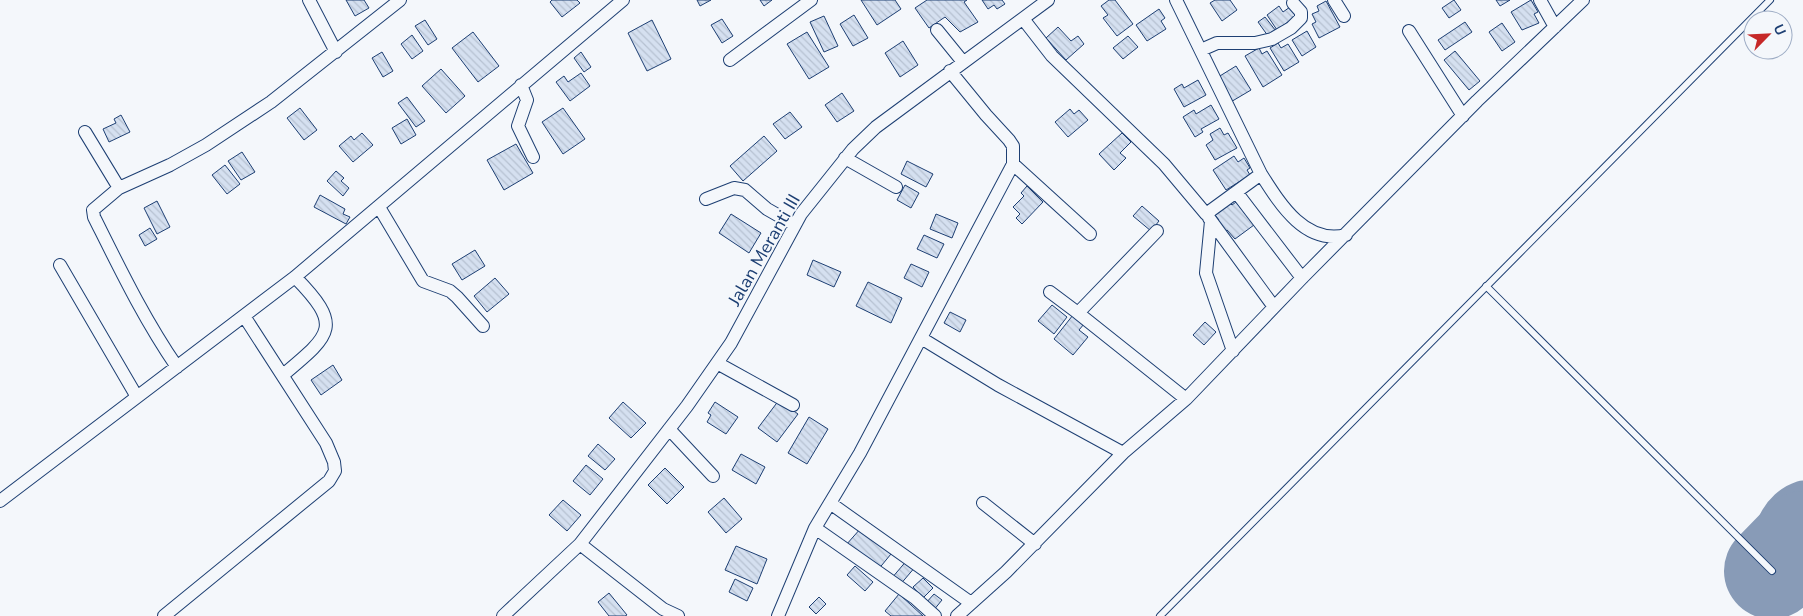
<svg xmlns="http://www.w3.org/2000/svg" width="1803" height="616" font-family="'Nunito Sans',sans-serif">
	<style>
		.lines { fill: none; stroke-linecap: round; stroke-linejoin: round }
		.taxiway { stroke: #889bb7; stroke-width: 39 }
		.runway { stroke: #889bb7; stroke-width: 96 }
		.building { fill: url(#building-back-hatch); stroke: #1d3f73 }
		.service-casing { stroke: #1d3f73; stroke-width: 8 }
		.minor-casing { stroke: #1d3f73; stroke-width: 14 }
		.service { stroke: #f4f7fb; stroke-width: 6 }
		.minor { stroke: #f4f7fb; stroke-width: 12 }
		.labels { text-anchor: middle; stroke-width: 4; stroke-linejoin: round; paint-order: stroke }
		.street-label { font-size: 18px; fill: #1d3f73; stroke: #f4f7fb }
	</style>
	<defs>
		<pattern id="building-back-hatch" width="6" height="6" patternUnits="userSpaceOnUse" patternTransform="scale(1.25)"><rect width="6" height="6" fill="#d5e0f0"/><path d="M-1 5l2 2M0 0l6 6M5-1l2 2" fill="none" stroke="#b6c1d1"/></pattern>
	</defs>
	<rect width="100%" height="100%" fill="#f4f7fb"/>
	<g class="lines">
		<path class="taxiway" d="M1803 500C1781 507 1765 536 1777 558 1782 567 1794 572 1803 576"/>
		<path class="runway" d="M1772 571 1803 539"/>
	</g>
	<path class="building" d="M346 0H364L369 8 355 16Z
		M552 0H577L580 3 562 17 550 2Z
		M697 0H711L700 6Z
		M760 0H772L764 6Z
		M861 0H895L901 9 877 25Z
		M927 0H967L964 2 978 22 960 32 945 17 929 28 915 8Z
		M982 0H1002L1005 4 997 9 994 5 988 9Z
		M1109 0H1115L1133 24 1117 36 1103 18 1108 15 1101 6Z
		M1215 0H1230L1237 10 1222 21 1210 3Z
		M1454 0 1461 10 1449 18 1442 8Z
		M1496 0H1510L1500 6Z
		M1531 0 1538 12 1534 14 1539 23 1522 30 1511 12Z
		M1326 1 1340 27 1319 38 1312 24 1316 22 1312 14 1319 11 1317 6Z
		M1279 6 1283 12 1290 7 1296 16 1277 30 1267 15Z
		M1159 9 1165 18 1161 21 1166 29 1147 41 1136 25Z
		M854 15 868 38 853 46 840 24Z
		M824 16 838 46 824 52 810 22Z
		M1265 17 1276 31 1268 36 1258 22Z
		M722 19 733 36 722 43 711 25Z
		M425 20 437 39 428 45 415 26Z
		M652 20 671 59 647 71 628 33Z
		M1465 22 1472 32 1445 50 1438 40Z
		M1502 23 1515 42 1502 51 1489 32Z
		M1058 27 1071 41 1078 36 1084 44 1066 60 1046 38Z
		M1307 31 1316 47 1302 56 1292 40Z
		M473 32 499 66 478 82 452 48Z
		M807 32 829 67 809 79 787 44Z
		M412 35 423 51 412 59 401 44Z
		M1128 36 1138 47 1123 59 1113 48Z
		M903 41 918 65 900 77 885 53Z
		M1278 43 1281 48 1288 44 1299 62 1284 71 1270 48Z
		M1259 48 1262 54 1267 51 1282 75 1263 87 1245 56Z
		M1455 51 1480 81 1469 90 1444 60Z
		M382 52 393 71 383 77 372 58Z
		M581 52 591 67 584 72 574 58Z
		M1236 66 1251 90 1229 103 1215 79Z
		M441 69 465 96 446 113 422 86Z
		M581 73 590 86 570 101 556 82 564 76 568 82Z
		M1198 80 1206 95 1184 107 1174 89 1182 84 1184 88Z
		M842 93 854 111 837 122 825 105Z
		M407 97 425 121 416 127 398 103Z
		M1211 105 1219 119 1201 129 1203 132 1195 137 1183 117 1194 110 1196 114Z
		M300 108 317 130 304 140 287 118Z
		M563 108 585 139 563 154 542 122Z
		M1070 109 1074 114 1079 110 1088 120 1068 137 1055 122Z
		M790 112 802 127 785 139 773 124Z
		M121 115 130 132 109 142 103 129 116 123 114 119Z
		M407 119 416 135 401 144 392 128Z
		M1220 128 1224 135 1228 133 1237 148 1215 160 1206 145 1213 140 1210 134Z
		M362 133 373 145 353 162 339 146 351 136 354 140Z
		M1122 133 1131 142 1120 153 1126 158 1114 170 1099 154Z
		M764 136 777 151 743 181 730 166Z
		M516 144 533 173 504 190 487 160Z
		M242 152 255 172 241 180 228 161Z
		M1234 156 1238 162 1244 158 1250 168 1247 170 1250 175 1226 190 1213 170Z
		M907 161 933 174 926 187 901 174Z
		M225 165 240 184 227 194 212 175Z
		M336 171 344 178 341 181 349 188 343 196 327 181Z
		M905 185 919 193 911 208 897 200Z
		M1027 186 1043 202 1022 224 1016 218 1020 214 1013 207 1024 196 1021 193Z
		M320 195 345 209 343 214 350 217 346 224 314 207Z
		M157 201 170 227 157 234 144 208Z
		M1236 202 1254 225 1235 239 1227 230 1223 233 1215 223 1219 220 1215 215 1230 203 1232 205Z
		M1142 206 1159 221 1151 231 1133 216Z
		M731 214 761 233 749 253 719 233Z
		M936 214 958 223 952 238 930 229Z
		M150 228 157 239 145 246 139 235Z
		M924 235 944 244 937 258 917 249Z
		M475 250 485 266 462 280 452 264Z
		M813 260 841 272 834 287 807 275Z
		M911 264 929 272 922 287 904 278Z
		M495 278 509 294 487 312 474 296Z
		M868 282 902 298 891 323 856 306Z
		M1052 305 1067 317 1054 334 1038 321Z
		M950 312 966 320 960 332 944 323Z
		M1073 315 1084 324 1079 330 1088 337 1073 355 1054 339Z
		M1205 322 1216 332 1204 345 1193 335Z
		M333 365 342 380 321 395 311 380Z
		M779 400 798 414 777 442 758 428Z
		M623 402 646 423 631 438 609 418Z
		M715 402 738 417 726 434 707 422 711 415 708 413Z
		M809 417 828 429 807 464 788 453Z
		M598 444 615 459 605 470 588 456Z
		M741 454 765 467 756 484 732 470Z
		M586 465 603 479 590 495 573 481Z
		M665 468 684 487 667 504 648 485Z
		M724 498 742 519 726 533 708 512Z
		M563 500 581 515 567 531 549 515Z
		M861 528 891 554 877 571 846 545Z
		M736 546 767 559 757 584 725 570Z
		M908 559 916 566 899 586 891 579Z
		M855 566 873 582 865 591 847 575Z
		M923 578 933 588 923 598 913 587Z
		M735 579 753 588 747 601 729 592Z
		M609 593 627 615 625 616H609L598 602Z
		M899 594 923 616H891L885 611Z
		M934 594 942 600 933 611 925 604Z
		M819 597 826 604 816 614 809 607Z"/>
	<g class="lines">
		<defs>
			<path id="service" d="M1486 286 1772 571
				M1160 616 1770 0"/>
			<path id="minor" d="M309 0 336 52
				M1334 0 1344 16
				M1540 0 1555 27
				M1024 20 1052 56 1164 164 1206 214 1261 174 1176 0
				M937 30 963 62
				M1409 31 1463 116
				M1201 50 1217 43H1255L1272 39 1291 28 1301 18V12L1293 3
				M730 60 811 0
				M521 85 527 100 518 126 533 157
				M85 132 119 188
				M845 158 896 187
				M1013 164 1090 234
				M1261 174C1280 204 1305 245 1346 235
				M1237 193 1302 278
				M706 199 734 188 745 190 767 209 795 225
				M379 207 423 281 450 291 457 297 483 326
				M1209 218 1274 307
				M1211 221 1206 273 1233 351
				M1157 231 1078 313 1186 399
				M60 265 137 397
				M1050 292 1078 313
				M921 338 998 385 1123 453
				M717 363 793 405
				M177 367C144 319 120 269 94 217L93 210 119 188 170 165 206 145 271 102 400 0
				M283 375C332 334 343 326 295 277
				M669 429 713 476
				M0 501 295 277 623 0
				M830 503 971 603
				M983 503 1035 544
				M580 544 663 609 678 616
				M164 616 329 481 335 471 334 462 326 443 244 316
				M503 616 580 544 687 406 731 343 801 214 853 149 876 127 1048 0
				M778 616 815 528
				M935 616 915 598 815 528 860 453 1013 164V146L1009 140 986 115 950 71
				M957 616 1006 572 1123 453 1186 399 1302 278 1477 101 1583 0"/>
		</defs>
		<use href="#service" class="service-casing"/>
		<use href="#minor" class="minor-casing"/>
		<use href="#service" class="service"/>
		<use href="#minor" class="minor"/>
	</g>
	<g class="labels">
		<g class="street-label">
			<text transform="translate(764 250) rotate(-60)" y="6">Jalan Meranti III</text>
		</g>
	</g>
	<g transform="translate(1768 35) rotate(66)"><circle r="24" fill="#f4f7fb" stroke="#9eadc5"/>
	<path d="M0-4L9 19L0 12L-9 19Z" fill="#c62828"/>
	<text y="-8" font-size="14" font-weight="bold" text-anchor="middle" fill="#1d3f73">U</text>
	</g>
</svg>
